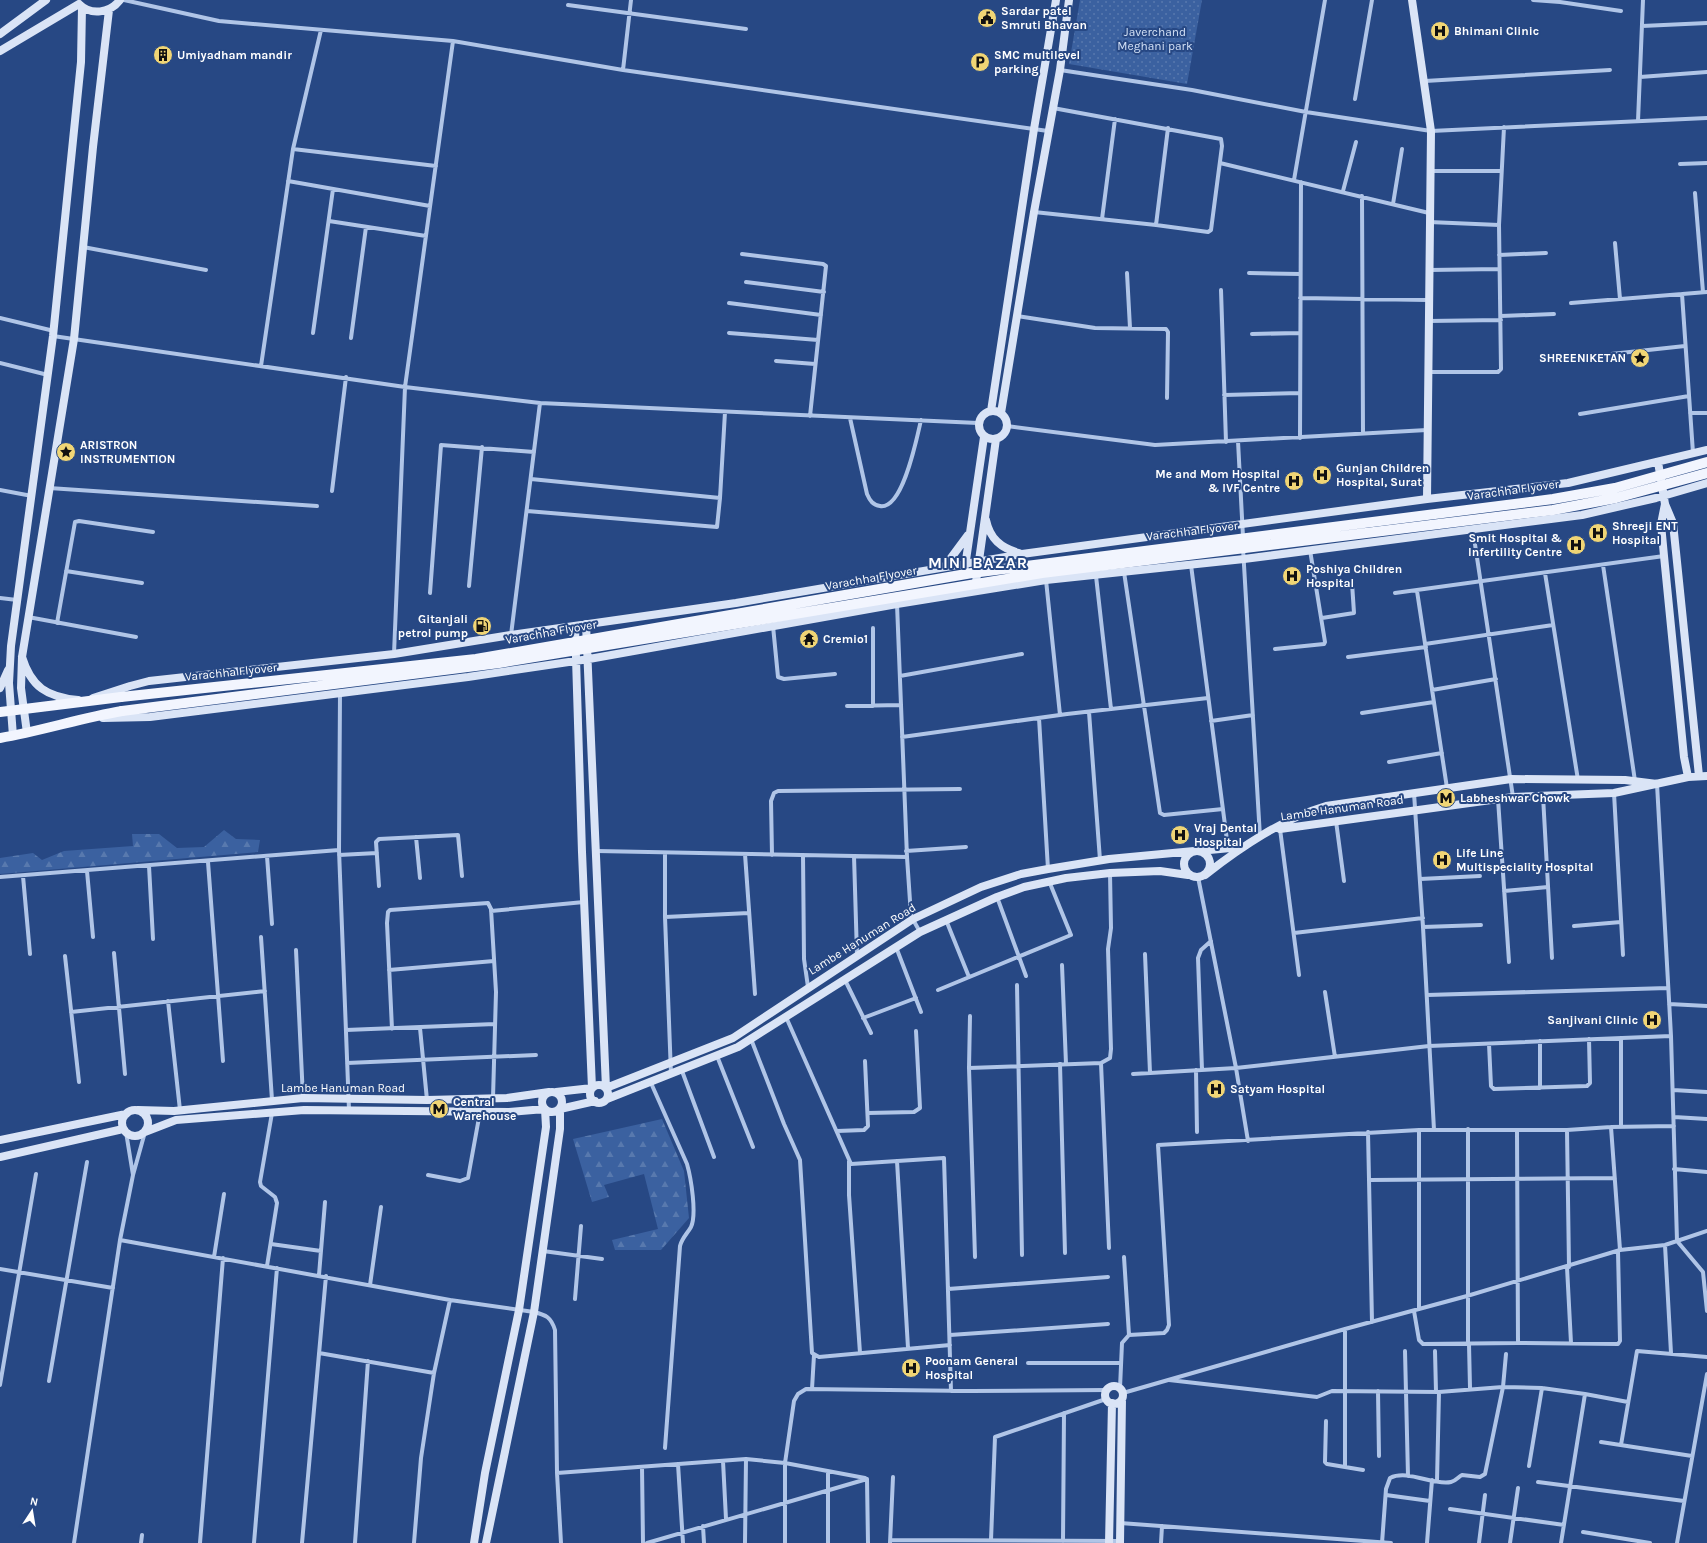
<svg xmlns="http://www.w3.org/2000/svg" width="1707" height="1543" font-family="Karla,sans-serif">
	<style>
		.forest { fill: url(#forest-firs) }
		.park { fill: url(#park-dots) }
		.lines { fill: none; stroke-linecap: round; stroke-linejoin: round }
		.street { stroke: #b0c5e7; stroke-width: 4 }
		.secondary { stroke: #dae4f6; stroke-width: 8 }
		.primary { stroke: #f2f5fe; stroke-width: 10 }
		.primary-bridge { stroke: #f2f5fe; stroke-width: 10 }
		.labels { text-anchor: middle; stroke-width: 4; stroke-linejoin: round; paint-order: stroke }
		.poi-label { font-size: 12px; font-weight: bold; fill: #fff; stroke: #274884; text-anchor: start }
		.park-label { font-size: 12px; fill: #d3e1f6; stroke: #274884 }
		.street-label { font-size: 12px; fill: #fff; stroke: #274884 }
		.district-label { font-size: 16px; font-weight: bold; letter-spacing: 1px; fill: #fff; stroke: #274884 }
	</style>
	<defs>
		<pattern id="forest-firs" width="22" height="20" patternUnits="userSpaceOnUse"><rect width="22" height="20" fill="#3b61a0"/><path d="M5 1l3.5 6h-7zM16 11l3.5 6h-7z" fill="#5879ae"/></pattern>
		<pattern id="park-dots" width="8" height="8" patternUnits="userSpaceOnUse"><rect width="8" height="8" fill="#3b61a0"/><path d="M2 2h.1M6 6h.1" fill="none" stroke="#5879ae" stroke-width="1.8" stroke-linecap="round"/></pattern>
	</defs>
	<rect width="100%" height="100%" fill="#274884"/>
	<path class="forest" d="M224 830 236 839 260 840 258 852 0 874V858L33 853 42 860 64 851 133 846 132 834H159L177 848 204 847Z
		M662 1119 684 1171 689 1218 661 1250H615L612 1240 658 1229 644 1174 604 1185 609 1197 592 1202 573 1139Z"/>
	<path class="park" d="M1080 0H1202L1187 84 1069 64Z"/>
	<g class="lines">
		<path class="street" d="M124 0 219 21 453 41 623 70 1048 131
			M1533 0 1560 2 1621 11
			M568 5 746 29
			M1642 26 1707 23
			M623 70 631 0
			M1060 70 1192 90 1306 112 1431 131 1707 118
			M1640 77 1707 72
			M1425 81 1610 70
			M1355 99 1372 0
			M1638 121 1643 0
			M293 149 321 30
			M1220 163 1429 213
			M1680 164 1707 163
			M1431 171H1501
			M1294 180 1325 0
			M288 181 430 206
			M1343 191 1356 142
			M1695 193 1703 292
			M1362 196 1363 433
			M1393 204 1402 149
			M1034 212 1156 225 1208 232 1211 230 1222 146 1221 139 1053 108
			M1102 219 1115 119
			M329 221 426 236
			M1429 222 1499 225
			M1156 225 1168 128
			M1615 243 1620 299
			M83 247 206 270
			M742 254 823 264 826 266 810 416
			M1499 255 1546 253
			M1429 270 1499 269
			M1127 273 1130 328
			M1249 273 1300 274
			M746 282 824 292
			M1221 290 1226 442
			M1682 294 1693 453
			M1300 298 1428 300
			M729 303 821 315
			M1571 303 1707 292
			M1017 316 1095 328 1166 329 1168 332 1167 398
			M1501 316 1554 314
			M0 318 54 331
			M1428 321 1501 320
			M313 333 333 189
			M729 333 818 340
			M1252 334 1300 333
			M53 336 405 387 540 403 978 423
			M351 338 366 227
			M1565 359 1685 346
			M776 361 815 364
			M0 363 48 375
			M261 366 293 149 436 166
			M1428 372H1498L1501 369 1499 225 1504 127
			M1224 395 1300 393
			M1690 413H1707
			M1580 414 1689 396
			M850 418 867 494C870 501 873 505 880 506 903 510 917 437 921 420
			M1007 426 1155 445 1427 430
			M1300 438 1301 182
			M1238 441 1243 537
			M531 479 720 498 725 412
			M49 488 317 506
			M0 490 32 496
			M332 491 346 377
			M527 511 717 527 720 498
			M1473 531 1513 797
			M1243 548 1260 837
			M1191 565 1228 848
			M1603 565 1635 781
			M66 571 142 583
			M1124 572 1160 813 1164 815 1223 809
			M1545 573 1578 780
			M1096 576 1111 709
			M1046 580 1060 715
			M469 586 482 447
			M1417 591 1447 788
			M430 593 441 445 534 452
			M1395 593 1664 556
			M0 598 17 600
			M897 604 907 857 911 916 920 932
			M28 617 136 637
			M1322 618 1354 613 1352 583
			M57 623 75 522 79 521 153 532
			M773 626 778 677 784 679 835 674
			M873 628V706
			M511 635 540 403
			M1425 644 1553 625
			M1275 649 1324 644 1325 642 1310 550
			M394 654 405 387 453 41
			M1348 657 1426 647
			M900 676 1022 654
			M1432 690 1496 679
			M340 693 339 850 349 1110
			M847 706 901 705
			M1089 712 1100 860
			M1362 713 1434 702
			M1039 718 1048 869
			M1211 721 1253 715
			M902 737 1067 714 1208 698
			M1389 762 1442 753
			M1657 784 1671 1036 1677 1241 1703 1272 1707 1311
			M1414 793 1423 927 1434 1130
			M1614 793 1623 955
			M1543 796 1552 958
			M1498 799 1509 962
			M1336 821 1344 881
			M1280 829 1299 975
			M416 837 420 878
			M597 851 907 857
			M906 851 966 847
			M665 853V917L671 1074
			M745 854 755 994
			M339 855 377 853
			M772 855 771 801 774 793 778 791 960 789
			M803 855 804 959 808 987
			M267 856 272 924
			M854 856 857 955
			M208 862 223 1061
			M149 866 153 939
			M87 871 93 937
			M23 876 30 954
			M0 877 339 850
			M1198 877 1236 1068 1248 1141
			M1420 879 1480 876
			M379 886 376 842 379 839 458 835 462 876
			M1504 891 1548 887
			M997 897 1026 976
			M491 911 584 902
			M665 917 749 913
			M946 920 969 977
			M1574 926 1621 922
			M1423 927 1481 925
			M1294 933 1423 918
			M261 937 272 1100
			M896 947 921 1012
			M296 950 303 1098
			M114 953 125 1074
			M1145 954 1150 1073
			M65 956 79 1082
			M1062 965 1066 1064
			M389 970 494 961
			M845 980 871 1033
			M1017 985 1022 1255
			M938 990 1071 935 1049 881
			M1325 992 1335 1057
			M1427 995 1668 988
			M168 1001 180 1110
			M1669 1004 1707 1006
			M71 1012 265 991
			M970 1016 969 1068 975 1257
			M786 1017 851 1164 944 1158 951 1391
			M863 1018 916 998
			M420 1028 427 1100
			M392 1029 387 923 388 912 390 910 488 903 491 909 496 992 493 1098
			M346 1030 495 1024
			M751 1039 784 1124 800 1160 812 1353 819 1357 950 1345
			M1540 1041V1088
			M1489 1044 1491 1086 1494 1089 1587 1086 1590 1083 1589 1039
			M717 1056 753 1147
			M347 1063 536 1055
			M1101 1063 1109 1248
			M1060 1064 1065 1253
			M969 1068 1101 1063 1110 1058 1111 1049 1108 949 1111 928 1110 873
			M1196 1070 1197 1132
			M1202 1070 1198 958 1201 950 1211 941
			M682 1071 714 1157
			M1133 1074 1236 1068 1429 1046 1671 1036
			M651 1083 687 1164C691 1178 697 1214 691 1227 687 1234 682 1238 680 1246L665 1448
			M1673 1090 1707 1092
			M868 1113 914 1112 920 1108 916 1031
			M1674 1117 1707 1119
			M1611 1127 1620 1250
			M1621 1127V1038
			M1517 1130 1518 1343
			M1567 1130 1569 1267
			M837 1131 864 1130 868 1126 865 1061
			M126 1132 133 1175 145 1132
			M1368 1132 1372 1322
			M849 1161V1195L860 1353
			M897 1161 908 1348
			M1674 1169 1707 1172
			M428 1175 460 1181 468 1178 480 1112
			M1370 1180 1615 1178
			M120 1240 450 1300 534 1312C546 1315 551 1317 555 1330L557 1473 561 1543
			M271 1244 321 1251
			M1665 1245 1671 1353
			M543 1251 602 1259
			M214 1257 224 1194
			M1124 1257 1129 1335
			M267 1266 277 1203 275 1197 261 1186 260 1182 272 1113
			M1567 1267 1571 1343
			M0 1269 113 1288
			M319 1275 325 1202
			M370 1285 381 1207
			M948 1289 1108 1277
			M575 1299 581 1226
			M1419 1309V1130
			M1414 1311 1419 1340 1423 1344 1518 1343 1618 1344 1620 1341 1618 1251
			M950 1335 1108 1324
			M1468 1344V1129
			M1469 1344 1470 1388
			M1405 1351 1408 1476
			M1435 1351 1436 1392
			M319 1353 434 1373
			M1028 1363H1121
			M1169 1380 1317 1397 1332 1391 1439 1392 1503 1387 1542 1388 1585 1394 1561 1543
			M49 1381 87 1162
			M0 1385 36 1174
			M1120 1388 1122 1343 1129 1335 1164 1333 1167 1330 1169 1325 1158 1145 1419 1130H1567L1611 1127 1674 1126
			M812 1389 814 1355
			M1378 1391 1379 1456
			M1123 1393 1345 1329 1467 1296 1620 1250 1665 1245 1707 1231
			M1585 1394 1628 1402
			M1326 1421 1325 1462 1327 1464 1363 1470
			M1601 1442 1692 1456
			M1621 1445 1637 1351 1707 1357
			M723 1461 726 1519
			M678 1464 683 1543
			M1529 1466 1542 1388
			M642 1467 643 1543
			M1345 1467V1329
			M557 1473 746 1459 785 1463 794 1401 798 1394 806 1389 972 1391 1106 1390
			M867 1479 868 1543
			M1437 1481 1439 1392
			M1538 1482 1684 1501
			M1386 1495 1430 1501
			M1450 1509 1564 1525
			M1120 1523 1391 1543
			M703 1526 704 1543
			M1583 1532 1650 1543
			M891 1540 1120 1541
			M991 1540 995 1437 1106 1399
			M1063 1541 1064 1413
			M74 1543 120 1240 133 1175
			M141 1543 142 1535
			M200 1543 223 1258
			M254 1543 277 1268
			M302 1543 326 1276
			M355 1543 368 1361
			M414 1543 421 1458 434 1373 450 1300
			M647 1543 867 1479
			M745 1543 746 1459
			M785 1543V1463L865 1478
			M828 1543V1471
			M890 1543 893 1477
			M1161 1543 1162 1526
			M1382 1543 1386 1489 1390 1478C1408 1469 1433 1486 1451 1482 1456 1481 1458 1477 1462 1475L1480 1477 1485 1474 1503 1387 1506 1354
			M1427 1543 1432 1480
			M1479 1543 1485 1495
			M1510 1543 1518 1488
			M1677 1543 1707 1374"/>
		<path class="secondary" d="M1412 0 1431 131 1427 499
			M79 4C91 16 110 13 120 0
			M0 34 46 0
			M0 51 79 4
			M979 425a14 14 0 1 1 28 0a14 14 0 1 1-28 0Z
			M991 411 1034 129 1056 0
			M1001 413 1034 212 1060 70 1069 0
			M1658 462 1665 504 1673 523 1699 776
			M1665 504 1661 524 1664 556 1684 757 1688 777
			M986 520C990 539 1001 548 1019 553
			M945 566 968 535
			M965 567 984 437
			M975 589 996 439
			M586 624 606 1088 733 1038 913 919 981 887 1021 874 1048 869 1109 859 1194 851
			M22 657C31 687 47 697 78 700
			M0 688 8 670
			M93 698 130 686 149 681 394 654 511 635 736 603 1022 554 1427 499 1568 483 1707 450
			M103 718 150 717 468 677 589 659 897 604 1046 580 1244 559 1582 515 1656 498 1707 483
			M27 733 21 688 22 657 74 339 93 147 109 10
			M13 736 9 683 11 646 53 336 81 62 82 7
			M1280 829 1513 797 1614 793 1688 777 1707 776
			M1184 864a13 13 0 1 1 26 0a13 13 0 1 1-26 0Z
			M1199 851 1241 847
			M1205 875C1241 847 1282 819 1326 806L1511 779 1625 780 1657 784
			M590 1094a9 9 0 1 1 18 0a9 9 0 1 1-18 0Z
			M542 1102a10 10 0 1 1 20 0a10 10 0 1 1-20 0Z
			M556 1092 592 1088 582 852 575 626
			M607 1099 738 1047 920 932 997 897 1024 887 1066 878 1110 873 1160 871 1188 875
			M122 1123a13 13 0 1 1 26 0a13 13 0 1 1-26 0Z
			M138 1110 174 1111 303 1098 427 1100 507 1098 549 1092
			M145 1132 176 1120 304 1110 509 1112 545 1109 546 1127 519 1310 485 1473 474 1543
			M0 1140 126 1114
			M0 1157 123 1129
			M1105 1395a9 9 0 1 1 18 0a9 9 0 1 1-18 0Z
			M486 1543 534 1312 560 1129V1109L595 1101
			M1109 1543 1112 1403
			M1120 1543 1122 1399"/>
		<path class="primary" d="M0 712 121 697
			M0 738C41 731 81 718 122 711"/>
		<path class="primary-bridge" d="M121 697 476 659 972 573 1553 499 1615 488 1707 462
			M122 711 499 663 1042 573 1553 510 1616 498 1707 473"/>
	</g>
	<defs>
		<symbol id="civic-disc" viewBox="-11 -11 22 22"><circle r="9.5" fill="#f0d575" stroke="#274884"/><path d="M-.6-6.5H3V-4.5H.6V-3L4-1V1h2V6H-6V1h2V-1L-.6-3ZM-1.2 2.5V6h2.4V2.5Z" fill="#111"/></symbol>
		<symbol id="hospital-disc" viewBox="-11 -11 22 22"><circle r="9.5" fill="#f0d575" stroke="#274884"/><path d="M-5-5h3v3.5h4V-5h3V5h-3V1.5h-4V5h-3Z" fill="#111"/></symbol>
		<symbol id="building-disc" viewBox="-11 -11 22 22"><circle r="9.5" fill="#f0d575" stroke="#274884"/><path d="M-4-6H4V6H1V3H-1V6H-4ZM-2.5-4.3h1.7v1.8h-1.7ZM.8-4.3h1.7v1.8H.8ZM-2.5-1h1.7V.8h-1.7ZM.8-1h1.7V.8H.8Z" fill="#111"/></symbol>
		<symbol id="parking-disc" viewBox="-11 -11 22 22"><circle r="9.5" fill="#f0d575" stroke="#274884"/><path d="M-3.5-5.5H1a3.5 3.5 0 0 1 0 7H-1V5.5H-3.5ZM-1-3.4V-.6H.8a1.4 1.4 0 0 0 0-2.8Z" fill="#111"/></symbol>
		<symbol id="sight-disc" viewBox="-11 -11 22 22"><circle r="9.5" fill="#f0d575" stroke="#274884"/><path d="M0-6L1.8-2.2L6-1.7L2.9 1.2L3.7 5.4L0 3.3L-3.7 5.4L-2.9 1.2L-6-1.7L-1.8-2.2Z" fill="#111"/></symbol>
		<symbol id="fuel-disc" viewBox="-11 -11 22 22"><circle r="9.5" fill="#f0d575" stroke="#274884"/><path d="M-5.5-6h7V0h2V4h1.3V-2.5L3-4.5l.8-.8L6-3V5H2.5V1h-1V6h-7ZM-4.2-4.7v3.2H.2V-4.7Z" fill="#111"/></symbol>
		<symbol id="temple-disc" viewBox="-11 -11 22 22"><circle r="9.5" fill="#f0d575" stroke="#274884"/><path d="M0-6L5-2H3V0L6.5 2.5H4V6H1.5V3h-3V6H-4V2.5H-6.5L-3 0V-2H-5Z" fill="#111"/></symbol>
		<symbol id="metro-disc" viewBox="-11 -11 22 22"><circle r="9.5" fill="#f0d575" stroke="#274884"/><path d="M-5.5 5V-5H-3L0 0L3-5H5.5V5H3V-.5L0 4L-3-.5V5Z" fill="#111"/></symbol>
	</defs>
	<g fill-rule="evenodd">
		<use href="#civic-disc" x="976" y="7" width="22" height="22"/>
		<use href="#hospital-disc" x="1429" y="20" width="22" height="22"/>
		<use href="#building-disc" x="152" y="44" width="22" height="22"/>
		<use href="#parking-disc" x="969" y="51" width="22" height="22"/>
		<use href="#sight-disc" x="1629" y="347" width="22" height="22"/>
		<use href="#sight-disc" x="55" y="441" width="22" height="22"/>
		<use href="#hospital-disc" x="1311" y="464" width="22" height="22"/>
		<use href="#hospital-disc" x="1283" y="470" width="22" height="22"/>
		<use href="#hospital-disc" x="1587" y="522" width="22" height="22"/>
		<use href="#hospital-disc" x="1565" y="534" width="22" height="22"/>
		<use href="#hospital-disc" x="1281" y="565" width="22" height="22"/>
		<use href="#fuel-disc" x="471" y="615" width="22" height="22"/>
		<use href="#temple-disc" x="798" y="628" width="22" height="22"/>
		<use href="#metro-disc" x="1435" y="787" width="22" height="22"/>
		<use href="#hospital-disc" x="1169" y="824" width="22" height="22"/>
		<use href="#hospital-disc" x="1431" y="849" width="22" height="22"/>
		<use href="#hospital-disc" x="1641" y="1009" width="22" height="22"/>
		<use href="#hospital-disc" x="1205" y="1078" width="22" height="22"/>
		<use href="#metro-disc" x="428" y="1098" width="22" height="22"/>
		<use href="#hospital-disc" x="900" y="1357" width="22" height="22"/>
	</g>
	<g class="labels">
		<g class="poi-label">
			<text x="1001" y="15">Sardar patel<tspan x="1001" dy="14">Smruti Bhavan</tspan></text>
			<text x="1454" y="35">Bhimani Clinic</text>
			<text x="177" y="59">Umiyadham mandir</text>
			<text x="994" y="59">SMC multilevel<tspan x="994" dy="14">parking</tspan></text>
			<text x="1626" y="362" text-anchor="end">SHREENIKETAN</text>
			<text x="80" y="449">ARISTRON<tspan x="80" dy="14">INSTRUMENTION</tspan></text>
			<text x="1336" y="472">Gunjan Children<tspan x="1336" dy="14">Hospital, Surat</tspan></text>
			<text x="1280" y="478" text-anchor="end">Me and Mom Hospital<tspan x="1280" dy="14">&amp; IVF Centre</tspan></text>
			<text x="1612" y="530">Shreeji ENT<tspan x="1612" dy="14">Hospital</tspan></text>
			<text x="1562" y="542" text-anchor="end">Smit Hospital &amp;<tspan x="1562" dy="14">Infertility Centre</tspan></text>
			<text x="1306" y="573">Poshiya Children<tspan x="1306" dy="14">Hospital</tspan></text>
			<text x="468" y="623" text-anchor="end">Gitanjali<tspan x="468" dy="14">petrol pump</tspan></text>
			<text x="823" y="643">Cremio1</text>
			<text x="1460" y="802">Labheshwar Chowk</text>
			<text x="1194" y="832">Vraj Dental<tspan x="1194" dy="14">Hospital</tspan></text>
			<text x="1456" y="857">Life Line<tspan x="1456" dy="14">Multispeciality Hospital</tspan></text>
			<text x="1638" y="1024" text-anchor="end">Sanjivani Clinic</text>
			<text x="1230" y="1093">Satyam Hospital</text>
			<text x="453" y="1106">Central<tspan x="453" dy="14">Warehouse</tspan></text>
			<text x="925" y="1365">Poonam General<tspan x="925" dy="14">Hospital</tspan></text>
		</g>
		<g class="park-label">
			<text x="1155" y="36">Javerchand<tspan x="1155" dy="14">Meghani park</tspan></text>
		</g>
		<g class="street-label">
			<text transform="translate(1513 490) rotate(-8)" y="4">Varachha Flyover</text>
			<text transform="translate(1192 531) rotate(-7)" y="4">Varachha Flyover</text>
			<text transform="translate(871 578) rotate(-10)" y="4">Varachha Flyover</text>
			<text transform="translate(551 632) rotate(-10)" y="4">Varachha Flyover</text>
			<text transform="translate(231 672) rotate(-6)" y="4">Varachha Flyover</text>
			<text transform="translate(1342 808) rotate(-8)" y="4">Lambe Hanuman Road</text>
			<text transform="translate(862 939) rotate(-32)" y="4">Lambe Hanuman Road</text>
			<text x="343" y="1092">Lambe Hanuman Road</text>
		</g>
		<g class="district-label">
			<text x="978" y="568">MINI BAZAR</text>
		</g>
	</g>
	<g transform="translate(32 1511) rotate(12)" stroke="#274884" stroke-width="3" paint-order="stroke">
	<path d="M0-3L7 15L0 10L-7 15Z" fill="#ffffff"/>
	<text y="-6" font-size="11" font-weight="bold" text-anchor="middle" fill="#ffffff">N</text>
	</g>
</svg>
